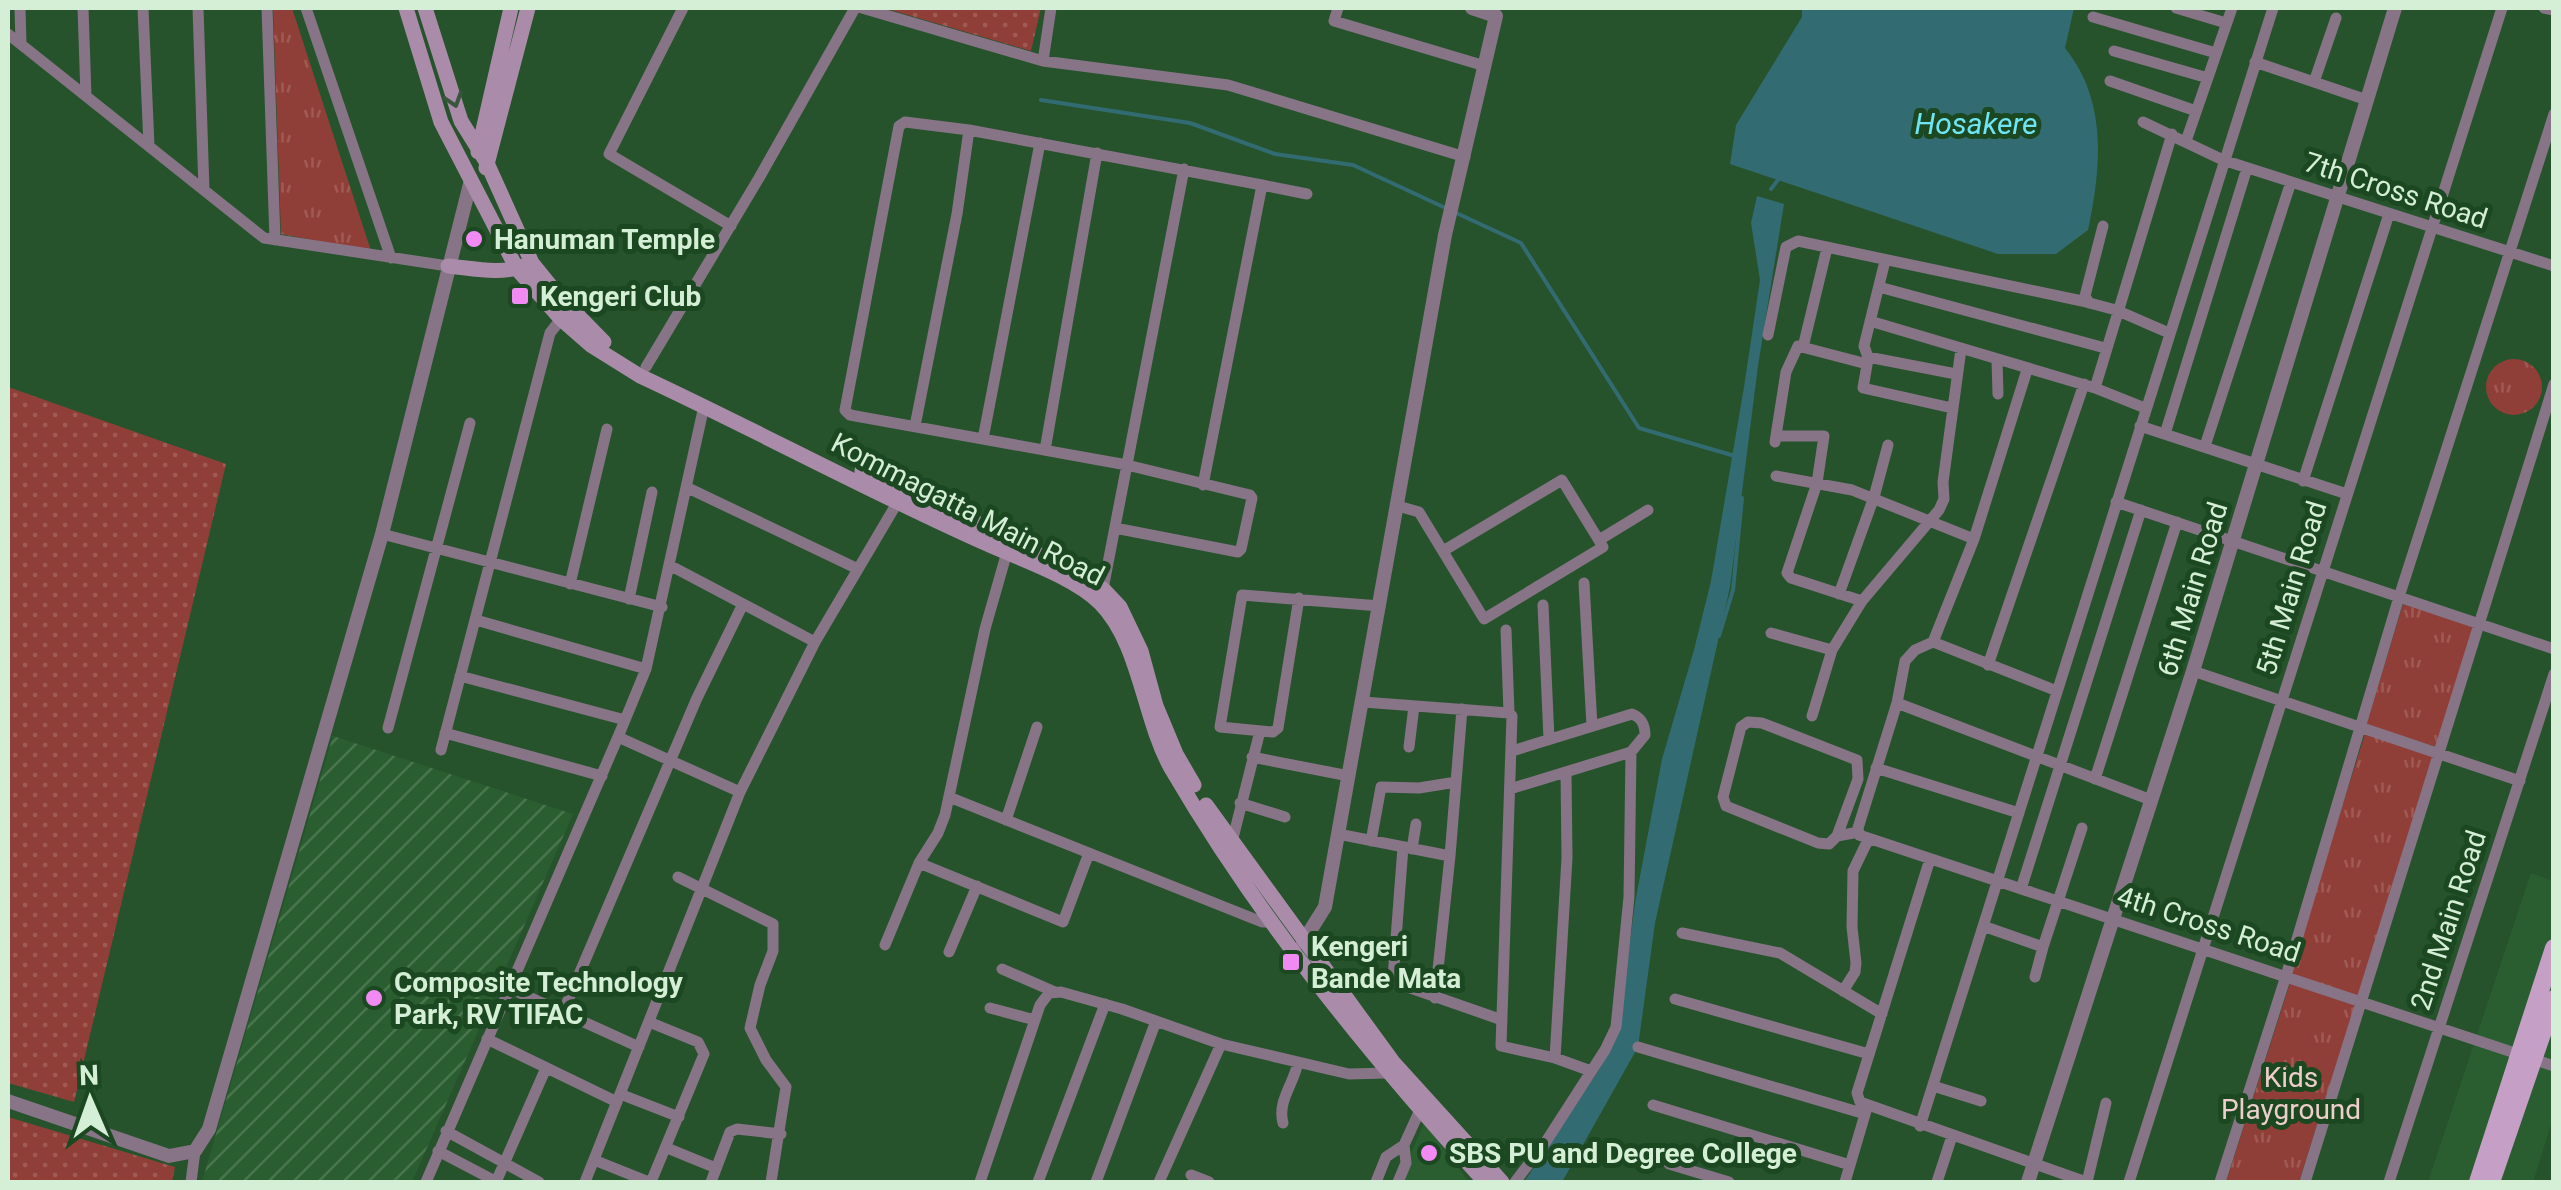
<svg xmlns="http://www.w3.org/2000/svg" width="2561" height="1190" font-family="Roboto,sans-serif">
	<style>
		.built { fill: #2a5e31 }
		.industrial { fill: url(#industrial-furrows) }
		.grass { fill: url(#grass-dots) }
		.park { fill: url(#park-tufts) }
		.water { fill: #336b72 }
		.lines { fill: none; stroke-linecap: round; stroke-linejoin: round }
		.stream { stroke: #336b72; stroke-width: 4 }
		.minor { stroke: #877487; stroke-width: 11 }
		.tertiary { stroke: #877487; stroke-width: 14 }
		.secondary { stroke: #aa8caa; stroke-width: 15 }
		.primary { stroke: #c59fc5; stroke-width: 18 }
		.oneway { stroke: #38563c }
		.poi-dot { fill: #f28af3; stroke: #1b4821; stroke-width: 4 }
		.labels { text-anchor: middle; stroke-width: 10; stroke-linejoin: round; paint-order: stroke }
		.street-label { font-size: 28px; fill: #d5eed6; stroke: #1b4821 }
		.poi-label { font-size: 28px; font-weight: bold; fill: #d5eed6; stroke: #1b4821; text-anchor: start }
		.park-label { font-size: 28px; fill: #eececa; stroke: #1b4821 }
		.water-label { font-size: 30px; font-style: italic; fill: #6fe5f4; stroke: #1b4821 }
	</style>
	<defs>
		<pattern id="industrial-furrows" width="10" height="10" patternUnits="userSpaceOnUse" patternTransform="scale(2.5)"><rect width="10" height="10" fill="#2a5e31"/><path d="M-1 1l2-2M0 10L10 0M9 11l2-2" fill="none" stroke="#48754e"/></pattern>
		<pattern id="grass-dots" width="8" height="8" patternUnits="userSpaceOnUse" patternTransform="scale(2.5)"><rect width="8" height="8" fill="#903e38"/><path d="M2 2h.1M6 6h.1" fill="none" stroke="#9f5a54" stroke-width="1.8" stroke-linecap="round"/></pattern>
		<pattern id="park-tufts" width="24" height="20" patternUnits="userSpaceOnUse" patternTransform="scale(2.5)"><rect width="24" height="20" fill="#903e38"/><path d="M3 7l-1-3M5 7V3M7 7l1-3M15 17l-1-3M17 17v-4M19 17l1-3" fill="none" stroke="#9f5a54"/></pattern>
	</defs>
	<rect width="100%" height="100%" fill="#26532c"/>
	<path class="built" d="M2531 873 2553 881V1118L2533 1182H2428Z
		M1424 1123 1469 1182H1399Z"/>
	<path class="industrial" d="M333 736 573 814 412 1182H202Z"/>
	<path class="grass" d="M884 8H1041L1031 51Z
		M8 387 226 464 74 1102 8 1083Z
		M8 1117 175 1167 172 1182H8Z"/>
	<path class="park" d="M273 8H292L371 251 281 234Z
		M2486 387a28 28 0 1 1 56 0a28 28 0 1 1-56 0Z
		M2403 604 2474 625 2437 747 2366 726Z
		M2365 734 2436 756 2359 997 2289 975Z
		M2290 983 2356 1003 2299 1182H2226Z"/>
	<path class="water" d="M1802 8H2074L2065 48C2108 101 2101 168 2088 230L2056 254H1998L1730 164 1736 125 1802 17Z
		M1757 196 1784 204 1758 366 1730 587 1655 923 1638 1047 1562 1182H1524L1599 1070 1620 1019 1635 903 1662 759 1694 650 1711 581 1744 387 1760 280 1751 223Z"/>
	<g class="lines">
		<path class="stream" d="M1041 100 1190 123 1275 154 1353 165 1521 243 1639 428 1735 456
			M1771 189 1781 176
			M1719 636 1733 590 1742 498"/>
		<path class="minor" d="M20 8 21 44
			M83 8 86 96
			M143 8 149 146
			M198 8 204 190
			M267 8 275 240
			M306 8 391 258
			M683 8 609 154 731 226
			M862 8 1043 61 1228 85 1465 157
			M1338 8 1334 21 1485 66
			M2176 8 2226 23
			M2544 8 2554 10
			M2093 17 2216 53
			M8 34 264 238 448 266
			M2114 51 2208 78
			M1043 61 1051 8
			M2255 62 2367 100
			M2110 81 2196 111
			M2314 82 2336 18
			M2143 122 2223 160 2554 266
			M2186 141 2232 8
			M1262 185 1307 194
			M1885 261 1864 346 1868 357 1956 374
			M1879 287 2105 348
			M2089 303 2085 296 2103 226
			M1870 321 2095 388 2145 408
			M1768 335 1786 247 1798 241 2082 301 2116 310 2169 333
			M1804 343 1827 248
			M1868 359 1863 388 1952 408
			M1997 360 1998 394
			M646 367 759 178 855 8
			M2027 370 1974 539 1933 642 2057 691
			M2095 388 2172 134
			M915 426 957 214 969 130
			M2140 426 2347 494
			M2165 434 2247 168
			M1776 436H1824L1817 483 1787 573 1791 578 1862 601
			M983 439 1040 143
			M1775 442 1786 372 1798 346 1867 364
			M2205 446 2291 182
			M1045 450 1097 153
			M1776 476 1852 490 1974 539
			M2303 481 2389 214
			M688 488 858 569
			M2116 502 2554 649
			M1398 506 1419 512 1484 619 1603 547 1562 480 1443 551
			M1115 528 1238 552 1241 549 1252 498 1250 495 1127 465 850 415 845 410 899 126 905 122 969 130 1262 185 1203 485
			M382 534 662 607
			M1599 540 1648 510
			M671 566 815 642
			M1584 583 1592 726
			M570 584 607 429
			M1103 589 1184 169
			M1839 594 1874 497 1888 445
			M1299 598 1278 728 1273 732 1220 727 1242 595 1380 606
			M629 599 652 492
			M1543 605 1549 739
			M476 620 646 669
			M1506 630 1509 713
			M1771 633 1832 650
			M1933 642 1915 650 1905 661 1897 703 1858 828 1859 835 2554 1066
			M1988 665 2084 384
			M2193 671 2520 781
			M460 676 625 720
			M1363 702 1509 713 1512 716 1501 1046 1555 1058
			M1897 703 2151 800
			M1812 716 1832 650 1862 601 1939 510 1944 499 1943 482 1961 349
			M388 728 470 423
			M445 733 602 776
			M618 737 646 669 704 406
			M1409 747 1414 706
			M441 750 550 333 561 319
			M1512 751 1632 714C1642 718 1645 725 1645 735L1631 752
			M1252 757 1349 776
			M1876 768 2019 813
			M1566 772 1567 858 1555 1058 1591 1071
			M2095 779 2177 522
			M1510 789 1631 752 1629 897 1616 1027 1605 1050 1547 1140 1515 1182
			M949 797 1089 853
			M1240 803 1285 817
			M1006 820 1037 727
			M1338 834 1450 856 1435 998
			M1837 836 1829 844 1818 843 1726 806 1723 797 1741 727 1748 722 1762 723 1857 760 1858 779 1837 836 1859 832
			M1371 841 1381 787 1419 788 1456 782
			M1232 842 1260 731
			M1403 847 1393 978 1399 984 1502 1020
			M1412 849 1416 824
			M1450 856 1462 709
			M1930 859 1857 1093 1860 1102 2086 1182
			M919 863 1063 922 1089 853 1262 922H1273
			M678 877 773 924V951L760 985 750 1028 766 1060 786 1087 771 1182
			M2021 889 2141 510
			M1983 926 2043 947 2082 828
			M1682 933 1780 953 1882 1014
			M885 945 919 863 938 833 945 815 985 629 1007 552
			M949 952 977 886
			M1002 969 1055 992
			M2035 977 2043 947
			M509 988 639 1047
			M1843 991 1855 972 1856 963 1852 927 1853 871 1868 840
			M1675 999 1869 1054
			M990 1008 1035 1020
			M563 1012 697 698 743 604
			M649 1022 698 1042 704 1054 651 1182
			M487 1039 617 1102
			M1638 1047 1865 1114
			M1933 1086 1981 1101
			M620 1094 679 1117
			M1653 1105 1850 1165
			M1283 1123C1277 1101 1294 1084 1298 1062
			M1920 1126 2273 8
			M446 1131 539 1182
			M667 1148 716 1168
			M438 1151 497 1182
			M594 1160 649 1182
			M1669 1164 1729 1182
			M1191 1175 1209 1182
			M191 1182 195 1151
			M426 1182 618 737 740 792
			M496 1182 546 1068
			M585 1182 740 792 815 642 900 498
			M711 1182 730 1132 737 1129 781 1134
			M980 1182 1040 1005 1049 993 1061 992 1122 1009 1221 1044 1349 1074 1387 1073
			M1038 1182 1105 1004
			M1096 1182 1156 1021
			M1159 1182 1221 1044
			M1376 1182 1386 1157 1404 1145
			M1398 1182 1406 1163 1404 1145 1420 1110
			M1845 1182 1866 1111
			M1937 1182 1952 1136
			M2087 1182 2106 1103
			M2129 1182 2502 8
			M2220 1182 2286 976 2399 597 2554 114
			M2305 1182 2554 384
			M2389 1182 2554 674"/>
		<path class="tertiary" d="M1303 942 1325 907 1445 235 1496 16 1472 8
			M8 1101 169 1156 195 1151 209 1129 382 534 471 180
			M2028 1182 2193 671 2395 8"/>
		<path class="secondary" d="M406 8 441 122 517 269 561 319 592 346 640 376C756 430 870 492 987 544 1020 559 1074 577 1100 603 1140 643 1143 718 1171 768 1259 919 1369 1054 1485 1182
			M425 8 461 121 487 163 532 263 558 295 604 342
			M478 152 511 8
			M486 168 528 8
			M448 266C471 268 502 275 523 266
			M862 471 999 533 1103 589 1120 607 1141 651 1156 706 1176 754 1194 785
			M1206 805 1393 1062 1502 1182"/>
		<path class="primary" d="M2478 1182 2554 948
			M2491 1182 2554 999"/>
	</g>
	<defs><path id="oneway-chevron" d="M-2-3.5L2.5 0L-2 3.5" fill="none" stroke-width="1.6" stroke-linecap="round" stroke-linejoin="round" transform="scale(2.5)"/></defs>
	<use class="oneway" href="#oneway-chevron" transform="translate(454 100) rotate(72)"/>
	<g class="poi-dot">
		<circle cx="474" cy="239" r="10"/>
		<rect x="510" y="286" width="20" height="20" rx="5"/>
		<rect x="1281" y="952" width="20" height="20" rx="5"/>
		<circle cx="374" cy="998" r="10"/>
		<circle cx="1429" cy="1153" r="10"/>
	</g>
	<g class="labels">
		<g class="street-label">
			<text transform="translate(2396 190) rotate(18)" y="10">7th Cross Road</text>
			<text transform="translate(968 509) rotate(27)" y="10">Kommagatta Main Road</text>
			<text transform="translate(2291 588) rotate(-73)" y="10">5th Main Road</text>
			<text transform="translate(2192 589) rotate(-73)" y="10">6th Main Road</text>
			<text transform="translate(2448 920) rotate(-72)" y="10">2nd Main Road</text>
			<text transform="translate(2209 924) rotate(18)" y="10">4th Cross Road</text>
		</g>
		<g class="poi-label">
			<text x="494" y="249">Hanuman Temple</text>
			<text x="540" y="306">Kengeri Club</text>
			<text x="1311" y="956">Kengeri<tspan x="1311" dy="32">Bande Mata</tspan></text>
			<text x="394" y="992">Composite Technology<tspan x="394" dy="32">Park, RV TIFAC</tspan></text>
			<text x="1449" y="1163">SBS PU and Degree College</text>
		</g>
		<g class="park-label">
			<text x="2291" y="1087">Kids<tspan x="2291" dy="32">Playground</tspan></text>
		</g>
		<g class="water-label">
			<text x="1976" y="134">Hosakere</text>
		</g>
	</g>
	<rect width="2561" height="1190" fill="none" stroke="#d5eed6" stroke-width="20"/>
	<g transform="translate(90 1100) rotate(358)" stroke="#1b4821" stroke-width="8" paint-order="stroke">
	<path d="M0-8L18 38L0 25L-18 38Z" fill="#d5eed6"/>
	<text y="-15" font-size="28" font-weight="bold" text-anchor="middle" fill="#d5eed6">N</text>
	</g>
</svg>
